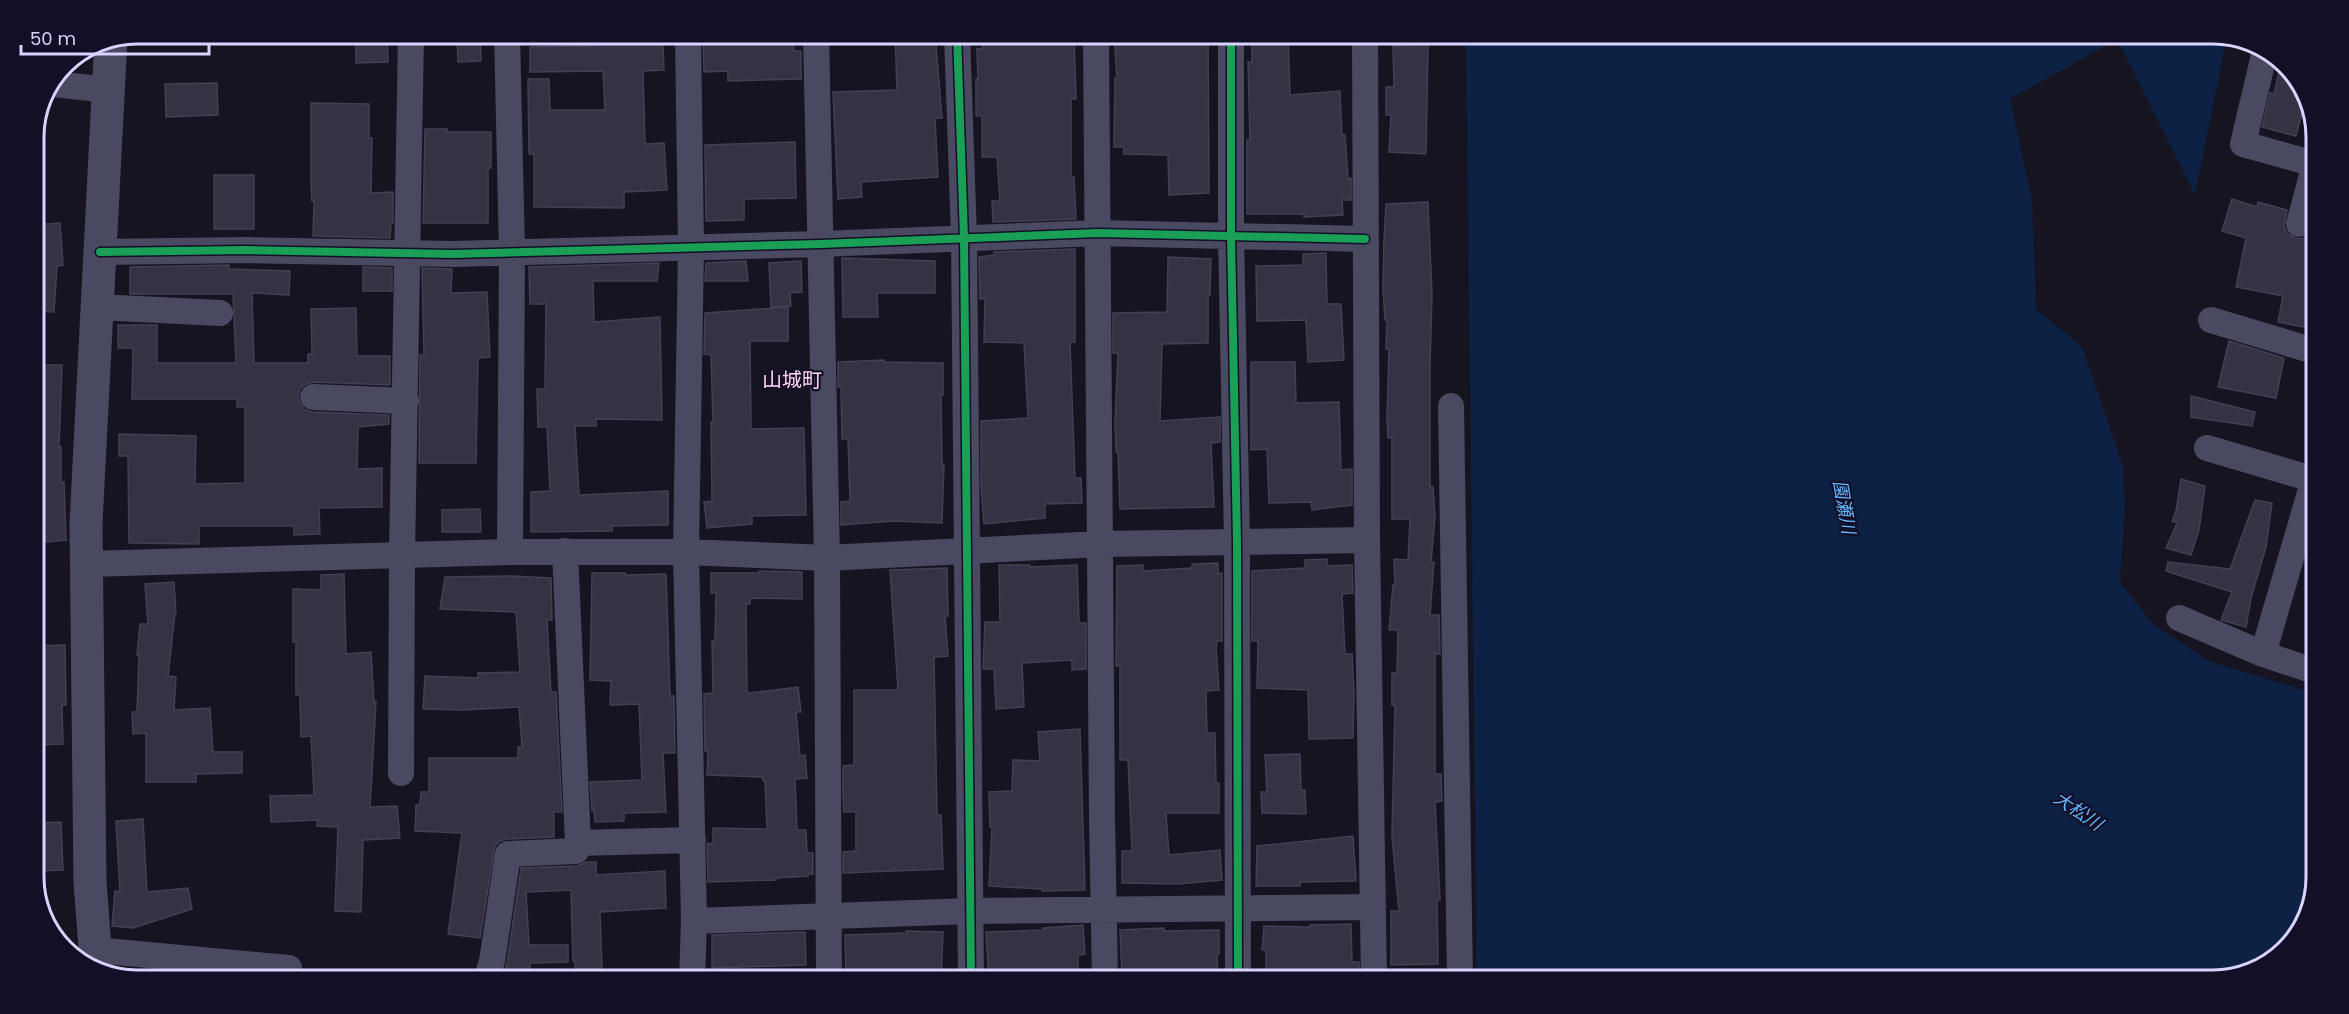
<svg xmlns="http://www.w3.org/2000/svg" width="2349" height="1014" font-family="Poppins,'Noto Sans JP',sans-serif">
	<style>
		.water { fill: #0d2144 }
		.building { fill: #343243; stroke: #433f54; stroke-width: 1.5 }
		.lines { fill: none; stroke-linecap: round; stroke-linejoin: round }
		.minor { stroke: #4a4962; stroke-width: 26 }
		.tertiary { stroke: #4a4962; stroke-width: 33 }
		.cycleway-casing { stroke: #130f26; stroke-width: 11 }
		.cycleway { stroke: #1a9f57; stroke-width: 8 }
		.labels { text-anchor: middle; stroke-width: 4.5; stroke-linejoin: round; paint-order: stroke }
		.water-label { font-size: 18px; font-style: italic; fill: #62b6ff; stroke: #130f26 }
		.quarter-label { font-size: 20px; fill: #ffd6f0; stroke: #130f26 }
		.rim { fill: none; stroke: #d9d4ff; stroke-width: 3 }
	</style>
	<rect width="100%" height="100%" fill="#161421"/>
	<path class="water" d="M1466 33H2213L2227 36 2195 195 2117 39 2010 99 2032 201 2036 309 2082 347 2123 466 2125 506 2120 582 2154 625 2211 662 2310 692 2308 917 2270 963 2213 981H1477Z"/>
	<path class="building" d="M356 33H387L388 62 356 63Z
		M457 33H480L481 61 458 62Z
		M935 33 942 118H935L938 177 861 182 862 197 838 199 833 92 897 90 895 34Z
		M983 33H1074L1076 99H1071V177H1074L1076 219 993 222 992 201H1000L997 157H982V116H976V79H978L977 49 983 48Z
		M1114 33H1208L1209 193 1169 195 1168 155 1124 154V147H1114L1115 78H1117Z
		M1252 33H1288L1290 95 1340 91 1342 135H1345L1348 179 1351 178V200H1342L1343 215 1304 217V214H1247V140H1250L1248 62H1252Z
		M793 36 794 51H801V79L728 81V71L704 72 703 37Z
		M663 44 664 70 643 71 645 144 664 143 667 190 624 192V208L534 207V154H529L528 79H549L550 110H605L603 71 530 72V47Z
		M1428 44 1426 154 1389 152 1391 115H1386V87H1394L1393 46Z
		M2281 63 2295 74 2305 101 2296 136 2262 127 2270 93 2274 94Z
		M217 83 218 115 166 117 165 84Z
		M311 103 369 104V138H372L371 193 393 192V223H391L390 238 313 236 314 201H312L311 184Z
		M425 129H447V132H491V168H488V223H423Z
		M795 142 796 198 744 199V220L706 221 705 145Z
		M214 175H254V229H214Z
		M2232 199 2257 207 2258 202 2287 210 2284 227 2288 234 2295 238 2302 239 2309 235 2315 223 2314 302 2309 328 2278 322 2283 296 2236 287 2246 238 2222 231Z
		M1428 202 1432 295 1430 367V487H1433L1435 517 1431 562H1434L1430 615H1439L1440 654H1435V774H1441L1442 801 1435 802 1440 900H1437L1438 964 1391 965V911H1399L1392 837 1395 705H1392V673H1397L1398 630H1389L1393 585H1395L1394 559 1408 560 1410 519H1392V437L1388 438 1387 418 1389 349H1386L1387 320H1385L1383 289 1384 239 1386 204Z
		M60 223 63 265 57 266 54 312 33 311V225Z
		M1075 249V342H1070L1075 478H1081L1082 503 1045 504V518L984 524 981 486V421L1028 418 1024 343 984 342 985 298 980 299 979 257 994 255V252Z
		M1326 253 1327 304H1341L1344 360 1308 362 1306 320 1257 321 1256 266 1303 265V254Z
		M1168 257 1211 259 1210 295 1208 294V343L1162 344 1160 421 1220 417V442L1211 443 1214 507 1120 509 1118 451 1116 452 1115 423 1118 353H1113V313L1167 312Z
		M842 258 935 261V293H877L878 317H843Z
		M746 261 748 281H705L706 263Z
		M801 261 802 292 790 293 791 306 771 307 769 263Z
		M659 263 657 281H593L594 322 660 317 662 420 596 419V426H575L579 495 668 491V525L612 526V531L531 532V492L550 491 547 427H538L537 389H545L546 304H530L529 267Z
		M229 265V269L290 271 289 295 252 293 254 363H308V354H312L311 309 356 308 357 356H390V385L313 382 306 384 300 389 298 396 300 404 305 410 312 412 389 415V424L358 427 357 469 382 468V507L319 508 320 534 294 535V526H199V544L129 543 128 456H119V434L196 436 195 484 245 483V407H237V399H132L133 348H118V325H157V363H236L233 294H130V267Z
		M363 267 392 268V291H363Z
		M422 268 452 269 451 293 487 292 490 357 478 358 476 463H419L420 355H424Z
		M788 307V341H750L751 429 804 428 806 515 752 516V524L707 528 704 502 712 501 711 422H713L711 355 704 354 705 313Z
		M2229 341 2284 358 2276 398 2218 387Z
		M884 360V362L943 363V395H941L942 464H944L942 523 894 521 841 525V502L850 501 848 439H842L841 387H838V362Z
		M1251 362H1295L1296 403 1339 402 1341 470 1352 469V505L1312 510 1311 502 1269 503 1267 449 1251 450Z
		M40 365H62L59 447H61V482H64L66 540 46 542 42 507H33V482H37L38 423H33V391H40Z
		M2191 396 2255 412 2252 426 2191 417Z
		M2181 479 2205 486 2199 530 2191 555 2166 548 2177 523 2172 521 2176 511Z
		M2255 500 2272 503 2266 547 2251 598 2246 627 2221 620 2232 592 2166 571 2168 562 2230 569Z
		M480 509 481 532H442V510Z
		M1327 559V566L1352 565 1353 593 1342 594 1345 654H1352L1354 694 1353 738 1309 739 1308 690 1257 688 1258 641H1252V571L1305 568V560Z
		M1218 563V574L1222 573V641H1217L1216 648 1219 690 1206 691 1207 733H1215L1216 783H1219V813H1166L1169 855 1220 850 1222 880 1177 884 1122 883V851H1132L1128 760H1120V666H1116L1117 566 1143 565V571L1192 568V564Z
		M999 565H1030V567L1077 565 1079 623H1086V669L1072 670V660L1022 663 1024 707 996 709 994 669H983L985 622H1000Z
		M947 568 948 616H945L948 656 934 657 937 815H941L943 869 843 873V852L856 851V812H844L843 794V766L854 765V690H898L890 570Z
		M759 571 802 572V599L750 598V604H746L747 691 749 693 798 687 801 712H796L800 756 805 755 807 778 795 779 797 830H806L807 853H813V874H808V876L776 878V880L708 882 707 844 713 843V828L767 829 765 781H763L762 777 707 775 708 751H705L704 694 713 693 712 641H715L716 593H711V573H759Z
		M592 573H625V575L666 574 670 696H674L675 753H663L666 812 624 813V821L595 822 594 810H592L590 782 642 780 639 704 610 705 611 681 590 680Z
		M344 574 346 654 371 652 374 702H376L370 807 397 806 400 838 363 840 361 912 335 911 338 827 317 826 318 820 271 822 270 796 314 795 311 736 301 737 300 695H296V642H293V589L321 590V575Z
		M512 576 551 578 552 620H547L551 692H556L562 812H554V837L507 839 500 841 495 846 480 938 448 934 462 833 415 831 416 805 420 804 421 792H429V758H518V747H522L519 707 463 710 423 709 425 676 478 678V673L520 672 516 612 440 609 445 577Z
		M174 582 176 613H175L168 676 176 677 174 710 210 708 213 752H242V773L196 774V782H146V733L133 734 132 712H137L139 655H137L140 624H148L145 584Z
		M65 645 66 705H62L63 744 33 745V646Z
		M1080 729 1085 890 1042 891V889L989 886 992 827H990L989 792 1012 791 1013 760 1040 761 1038 732Z
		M1300 754 1301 790H1305L1306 814 1262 813 1261 792H1267L1265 755Z
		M143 819 147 892 188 888 192 909 133 928 112 926 115 891 120 892 116 821Z
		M61 822 63 870 39 871 37 823Z
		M1353 836 1356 881 1300 882V886H1256L1257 846Z
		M586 862H596V875L665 871 666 908 600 912 602 968 575 969V961H573L571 890 526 892 529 945H568V962L530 963V981H502L507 963 521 868 577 866Z
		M1351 924 1352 962H1359V981H1266V950H1262L1264 926 1310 927V925Z
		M1083 925 1085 954 1078 955V981H989L986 932 1043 930V928Z
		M1164 928V931L1219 930V954H1217L1218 981H1175L1174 971 1122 974 1120 930Z
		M906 931 943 932 941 981H846L845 935 906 933Z
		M805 932 806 965 712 968V935Z"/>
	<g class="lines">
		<path class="minor" d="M688 33 691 247 686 552 694 921
			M816 33 827 558 829 981
			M957 33 964 238 971 981
			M1096 33 1102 817 1105 981
			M1231 33V235L1237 542 1238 981
			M1365 33 1367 540 1374 981
			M2265 51 2243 144 2315 164
			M54 84 108 90
			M2299 224 2315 164
			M100 252 245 250 453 254 820 244 1098 233 1365 239
			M97 307 220 313
			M2211 320 2314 351
			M313 397 406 401
			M1451 406 1460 981
			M2207 448 2312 479
			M565 551 578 843 693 840
			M510 552H686L827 558 1101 544 1367 540
			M87 564 510 552 512 252 507 33
			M2179 618 2263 654 2311 670
			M2263 654 2312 486
			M401 773 402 556 411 33
			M95 950 289 968
			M486 981 492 961 508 854 576 851 578 843
			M692 981 694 921 970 911 1373 907"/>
		<path class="tertiary" d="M97 973 90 882 86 523 111 38"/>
		<defs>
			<path id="cycleway" d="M957 33 964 238 971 981
				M1231 33V235L1237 542 1238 981
				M100 252 245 250 453 254 820 244 1098 233 1365 239"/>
		</defs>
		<use href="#cycleway" class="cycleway-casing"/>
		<use href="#cycleway" class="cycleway"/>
	</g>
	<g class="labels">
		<g class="water-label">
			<text transform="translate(1844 507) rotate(80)" y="6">園瀬川</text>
			<text transform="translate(2078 811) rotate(34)" y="6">大松川</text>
		</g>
		<g class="quarter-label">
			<text x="792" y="387">山城町</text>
		</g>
	</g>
	<path d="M0 0H2349V1014H0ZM137 44H2213A93 93 0 0 1 2306 137V877A93 93 0 0 1 2213 970H137A93 93 0 0 1 44 877V137A93 93 0 0 1 137 44Z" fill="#130f26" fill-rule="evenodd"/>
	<path class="rim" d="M137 44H2213A93 93 0 0 1 2306 137V877A93 93 0 0 1 2213 970H137A93 93 0 0 1 44 877V137A93 93 0 0 1 137 44Z"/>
	<path d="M21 45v9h188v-9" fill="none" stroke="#d9d4ff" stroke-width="3"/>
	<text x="30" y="45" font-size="18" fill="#d9d4ff" stroke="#130f26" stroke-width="4.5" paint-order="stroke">50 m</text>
</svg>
